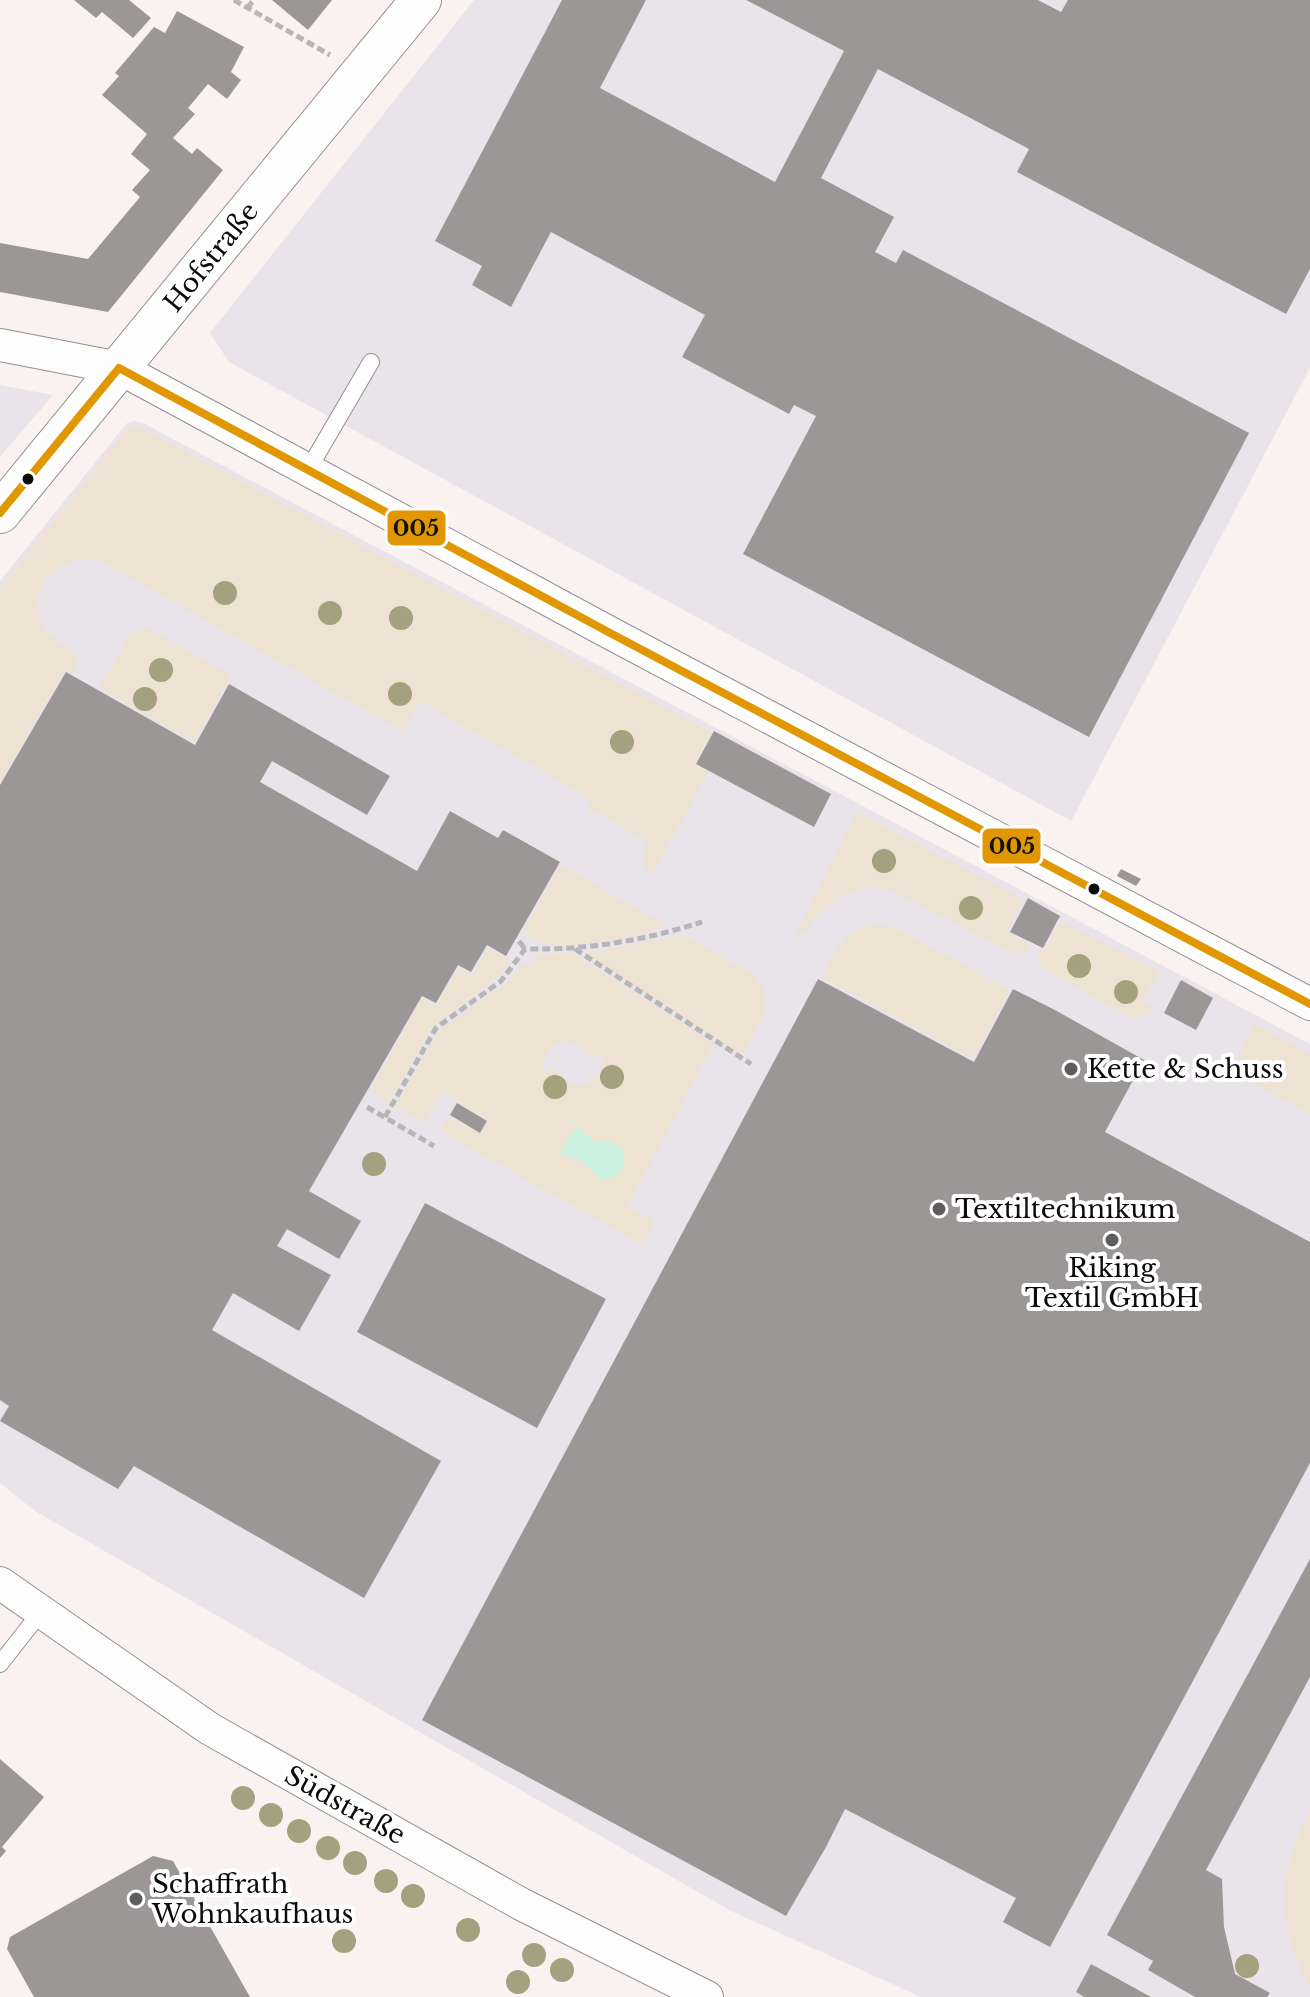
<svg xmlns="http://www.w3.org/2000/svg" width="1310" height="1997" font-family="'Libre Baskerville',serif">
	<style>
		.industrial { fill: #e8e4e9 }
		.green { fill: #eee3d2; fill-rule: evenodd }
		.water { fill: #caf1e0 }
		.building { fill: #9c9797 }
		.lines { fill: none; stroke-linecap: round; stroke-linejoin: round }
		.service-casing { stroke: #938f8f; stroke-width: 18 }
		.minor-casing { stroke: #938f8f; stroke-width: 34 }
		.tertiary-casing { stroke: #938f8f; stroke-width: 42 }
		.path { stroke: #b7b6b6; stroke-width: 5; stroke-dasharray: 8 4; stroke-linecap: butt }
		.service { stroke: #fefdfd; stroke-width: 16 }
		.minor { stroke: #fefdfd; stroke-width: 32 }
		.tertiary { stroke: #fefdfd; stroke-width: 40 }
		.bus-1-casing { stroke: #fff; stroke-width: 14 }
		.bus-1 { stroke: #e09701; stroke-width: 8 }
		.tree { fill: #a4a17f }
		.bus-dot { fill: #0c0c0c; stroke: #fff; stroke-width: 3 }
		.poi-dot { fill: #5f5c5c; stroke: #fff; stroke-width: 3 }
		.labels { text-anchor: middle; stroke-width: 8; stroke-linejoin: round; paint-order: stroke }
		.street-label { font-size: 26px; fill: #0c0c0c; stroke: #fff }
		.poi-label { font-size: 26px; fill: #0c0c0c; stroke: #fff; text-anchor: start }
		.line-badge { stroke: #fff; stroke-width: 3 }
		.pale-badge-label { font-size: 22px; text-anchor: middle; font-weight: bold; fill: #111 }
	</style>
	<rect width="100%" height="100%" fill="#faf1f1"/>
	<path class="industrial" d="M474 0H1310V368L1071 821 229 362 210 333Z
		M0 385 53 395 0 457Z
		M134 421 143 423 1310 1044V1997H921L731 1911 35 1511 0 1483V581L127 423Z"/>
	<path class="green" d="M135 428 149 432 711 732 694 764 708 772 653 874 642 867 647 841 589 808 590 798 420 701 402 731 97 559C58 554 21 592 46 630 53 641 66 644 74 654L76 663 72 673 65 669 0 783V588L127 429Z
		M149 629 231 675 194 742 99 687 130 634Z
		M856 812 1024 900 1006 932 1032 945 1025 952 1012 953 893 891 880 888H865L841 895 824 909 806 930 795 937Z
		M561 865 664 924 663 927C643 938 568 949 545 944 538 942 530 935 523 931Z
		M1061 921 1159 972 1142 1002 1152 1008 1145 1015 1130 1018 1042 968 1038 951 1039 949 1044 951Z
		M872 925H885L903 932 1010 990 972 1058 821 977C834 953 843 931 872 925Z
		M684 935 754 975 763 988 766 1012 742 1055 585 953Z
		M488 948 506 959 508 966 497 977 433 1026 389 1102 377 1095 372 1088 422 998 437 1006 459 968 473 976Z
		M573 953 714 1044 628 1206 654 1221 642 1245 440 1131 449 1117 481 1134 488 1120 457 1102 458 1100 443 1092 425 1123 395 1107 439 1031 509 981 518 967 533 962 539 955ZM568 1041 579 1045 590 1058 602 1055V1071C589 1089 566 1091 556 1069L544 1071C542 1054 552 1043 568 1041ZM574 1129H581L596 1142 604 1141 596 1176 583 1162 561 1154Z
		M1255 1024 1310 1054V1114L1241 1077 1236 1071 1237 1056Z
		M1310 1811V1985C1301 1975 1298 1964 1294 1951 1276 1898 1285 1859 1310 1811Z"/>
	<path class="water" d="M578 1128 596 1142H612L622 1148 625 1162 620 1174 608 1179H600L583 1162 560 1154 574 1129Z"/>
	<path class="building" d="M74 0H129L151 18 133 38 102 12 96 18Z
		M272 0H332L308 30Z
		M562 0H646L600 88 775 182 844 51 746 0H1038L1061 12 1068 0H1310V269L1286 314 1017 172 1029 149 878 69 821 178 894 217 875 252 896 263 903 250 1249 433 1089 737 743 554 816 416 794 405 789 414 682 357 705 315 551 232 511 307 472 285 482 266 435 241Z
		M177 11 244 47 231 72 241 80 227 99 208 84 188 108 195 114 173 138 192 154 197 148 223 170 108 312 0 292V243L88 259 140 197 132 190 150 170 131 154 147 134 102 95 119 76 115 73 154 27 165 33Z
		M66 672 195 745 229 684 390 776 367 815 272 761 260 782 417 871 450 811 498 838 503 830 560 862 506 956 487 945 471 972 458 965 436 1003 422 996 309 1191 361 1221 339 1259 287 1229 277 1246 331 1275 299 1331 233 1293 212 1330 441 1461 364 1598 134 1466 118 1489 0 1421 9 1406 0 1400V785Z
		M714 731 831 794 814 827 696 764Z
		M1121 869 1141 879 1136 886 1117 876Z
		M1028 898 1060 916 1043 948 1010 932Z
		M818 979 974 1062 1013 989 1055 1010 1144 1060 1105 1132 1310 1242V1463L1050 1947 1003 1922 1016 1898 845 1809 826 1847 786 1916 422 1720Z
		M1181 980 1213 998 1196 1030 1164 1013Z
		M457 1103 487 1121 480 1133 450 1115Z
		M425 1203 606 1299 537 1428 357 1332Z
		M1310 1559V1677L1206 1870 1222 1879 1224 1927 1235 1974 1270 1993 1267 1997H1195L1148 1970 1153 1961 1107 1935Z
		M0 1759 44 1797 2 1847 6 1851 0 1858Z
		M153 1856 173 1861 250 1997H34L7 1949 10 1937Z
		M1091 1964 1151 1997H1084L1076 1992Z"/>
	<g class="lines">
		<defs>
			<path id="service" d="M308 470 371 362
				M0 1664 40 1613"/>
			<path id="minor" d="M0 345 119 368 612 634 1310 1004
				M0 1583 210 1729 521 1904 707 1997"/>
			<path id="tertiary" d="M0 513 421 0"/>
		</defs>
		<use href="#service" class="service-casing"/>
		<use href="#minor" class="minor-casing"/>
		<use href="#tertiary" class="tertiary-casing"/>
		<path class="path" d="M234 0 330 55
			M247 8 254 0
			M519 941 525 949
			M575 949 751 1064
			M367 1107 434 1146
			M385 1117 436 1028 501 981 525 949C588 950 642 941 702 922"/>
		<use href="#service" class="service"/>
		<use href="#minor" class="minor"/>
		<use href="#tertiary" class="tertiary"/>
		<defs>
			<path id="bus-1" d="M119 368 612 634 1310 1004
				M0 513 119 368"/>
		</defs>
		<use href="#bus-1" class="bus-1-casing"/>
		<use href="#bus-1" class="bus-1"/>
	</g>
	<g class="tree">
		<circle cx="225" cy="593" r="12"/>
		<circle cx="330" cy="613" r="12"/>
		<circle cx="401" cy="618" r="12"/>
		<circle cx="161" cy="670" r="12"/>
		<circle cx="400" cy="694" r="12"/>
		<circle cx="145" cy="699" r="12"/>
		<circle cx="622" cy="742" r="12"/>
		<circle cx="884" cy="861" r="12"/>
		<circle cx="971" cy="908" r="12"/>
		<circle cx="1079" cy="966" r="12"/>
		<circle cx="1126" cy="992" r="12"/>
		<circle cx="612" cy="1077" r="12"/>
		<circle cx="555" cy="1087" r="12"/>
		<circle cx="374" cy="1164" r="12"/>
		<circle cx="243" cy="1798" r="12"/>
		<circle cx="271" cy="1815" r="12"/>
		<circle cx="299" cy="1831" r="12"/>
		<circle cx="328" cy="1848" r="12"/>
		<circle cx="355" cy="1863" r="12"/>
		<circle cx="386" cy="1881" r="12"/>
		<circle cx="413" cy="1896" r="12"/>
		<circle cx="468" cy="1930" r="12"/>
		<circle cx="344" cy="1941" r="12"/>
		<circle cx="534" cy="1955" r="12"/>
		<circle cx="1247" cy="1966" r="12"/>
		<circle cx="562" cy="1970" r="12"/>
		<circle cx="518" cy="1982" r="12"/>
	</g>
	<g class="bus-dot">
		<circle cx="28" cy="479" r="7"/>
		<circle cx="1094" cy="889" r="7"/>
	</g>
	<g class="poi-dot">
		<circle cx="1071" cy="1069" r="8"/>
		<circle cx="939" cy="1209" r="8"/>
		<circle cx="1112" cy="1240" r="8"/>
		<circle cx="136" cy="1899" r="8"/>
	</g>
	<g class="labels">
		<g class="street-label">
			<text transform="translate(211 257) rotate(-51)" y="9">Hofstraße</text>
			<text transform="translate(345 1805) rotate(29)" y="9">Südstraße</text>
		</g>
		<g class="poi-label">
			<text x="1087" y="1078">Kette &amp; Schuss</text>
			<text x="955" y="1218">Textiltechnikum</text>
			<text x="1112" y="1277" text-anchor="middle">Riking<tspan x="1112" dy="30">Textil GmbH</tspan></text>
			<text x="152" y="1893">Schaffrath<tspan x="152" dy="30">Wohnkaufhaus</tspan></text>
		</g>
	</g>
	<g class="line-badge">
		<rect x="386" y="509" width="61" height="38" rx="8" fill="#e09701"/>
		<rect x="981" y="827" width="61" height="38" rx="8" fill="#e09701"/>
	</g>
	<g class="pale-badge-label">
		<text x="416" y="536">005</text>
		<text x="1012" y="854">005</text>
	</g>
</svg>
